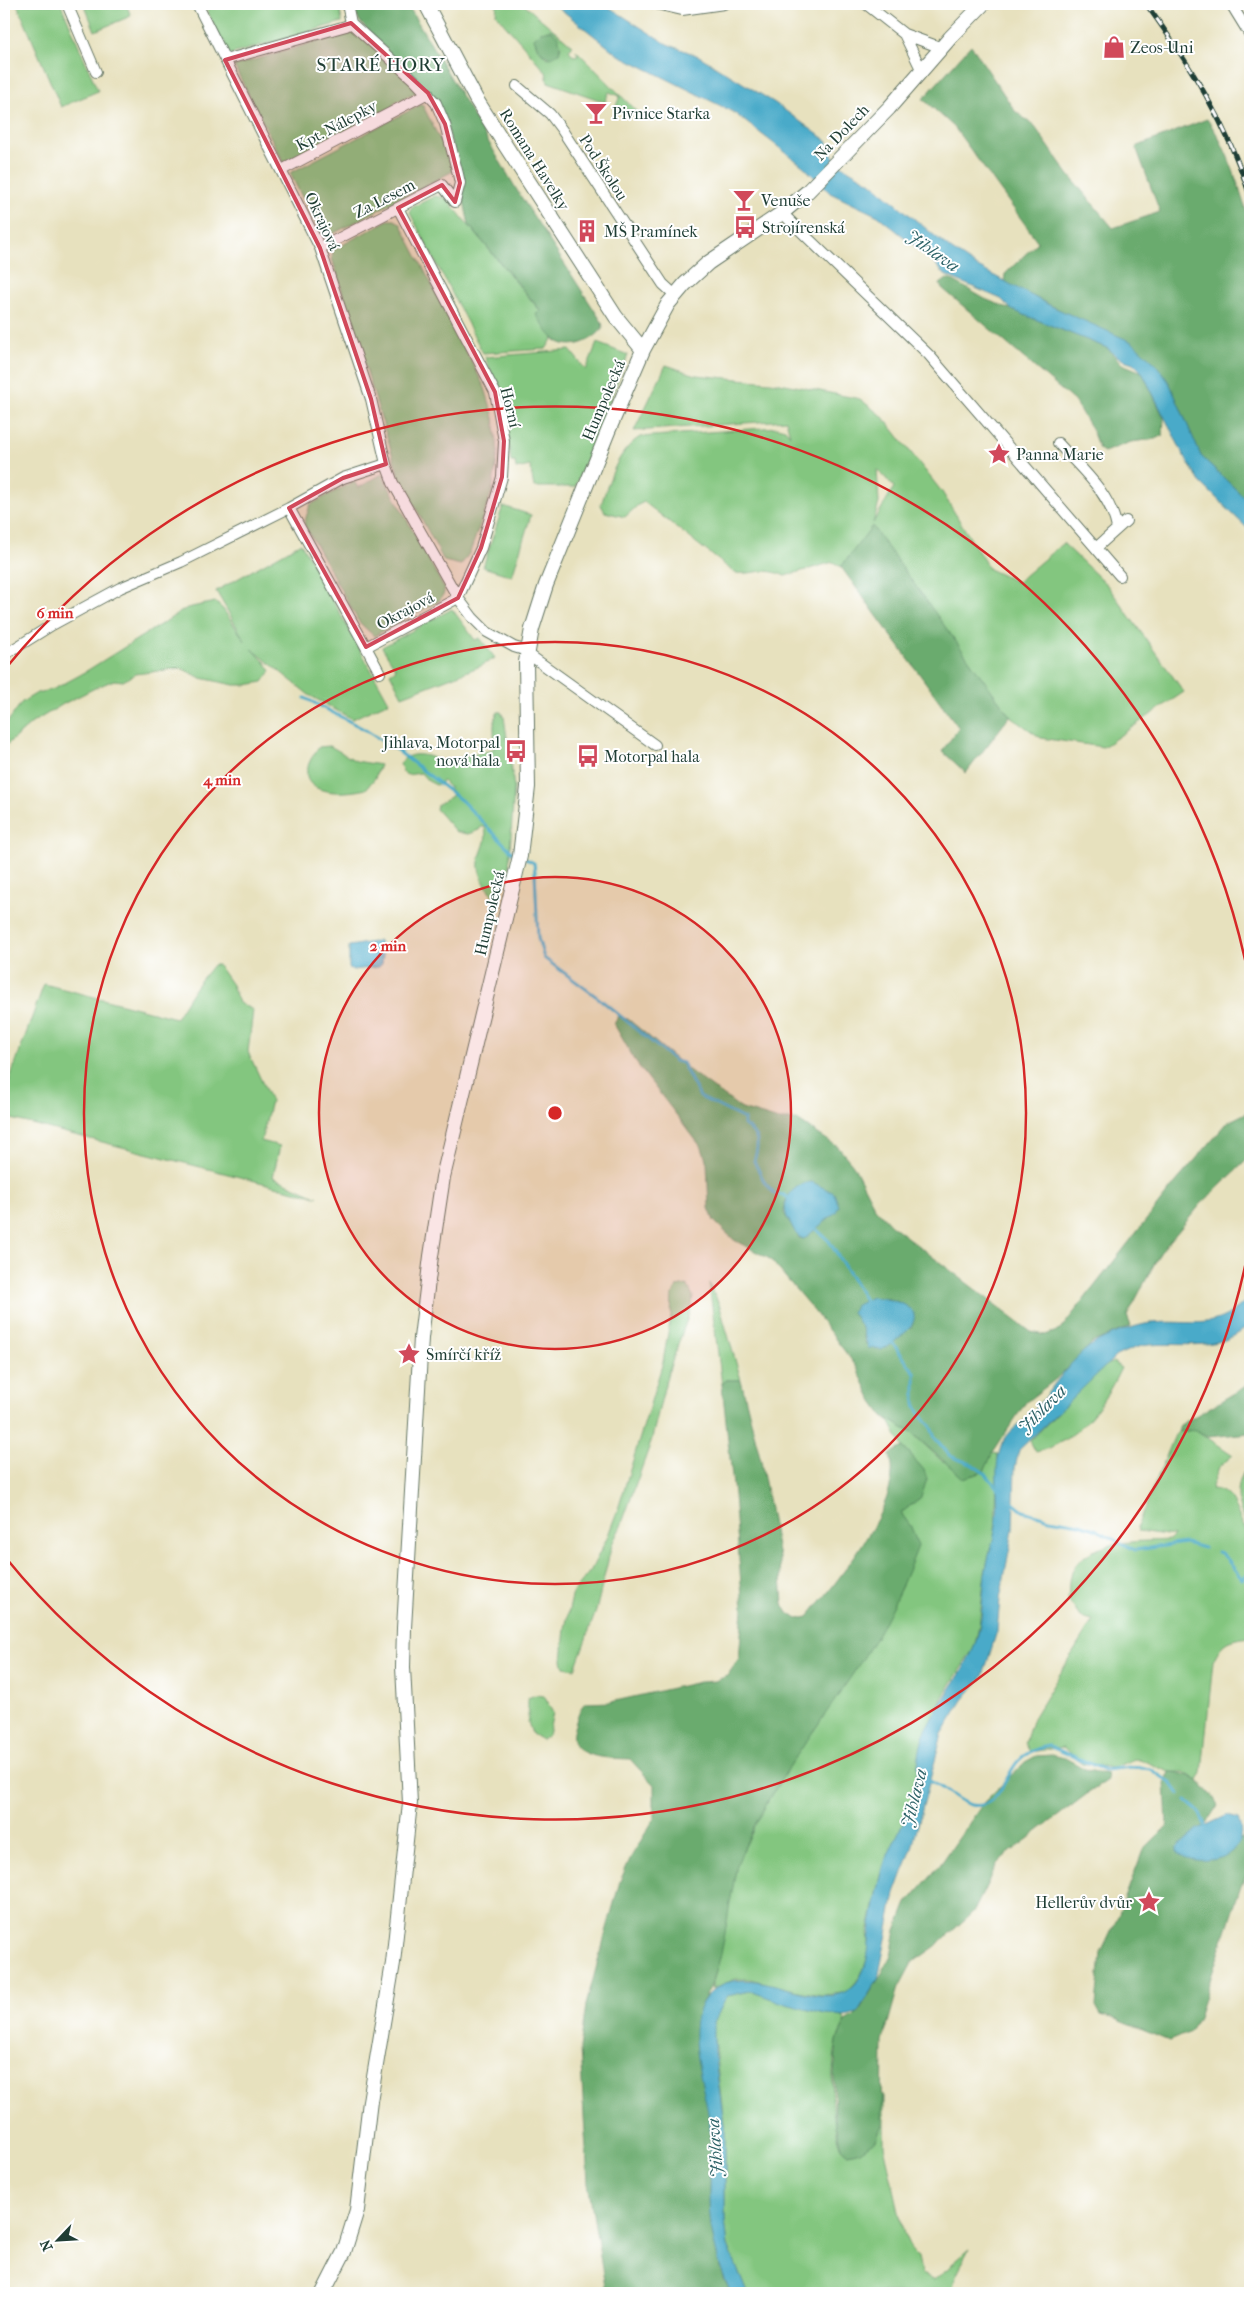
<svg xmlns="http://www.w3.org/2000/svg" width="1254" height="2297" font-family="'IM FELL French Canon',serif">
	<style>
		.green { fill: #83c67f; stroke: #51825a; fill-rule: evenodd }
		.forest { fill: #6aab6e; stroke: #447451; fill-rule: evenodd }
		.water { fill: #4aaac9; stroke: #34747e }
		.lines { fill: none; stroke-linecap: round; stroke-linejoin: round }
		.stream { stroke: #4aaac9; stroke-width: 3 }
		.street-casing { stroke: #657664; stroke-width: 12 }
		.secondary-casing { stroke: #657664; stroke-width: 16 }
		.street { stroke: #fff; stroke-width: 10 }
		.secondary { stroke: #fff; stroke-width: 14 }
		.rail-casing { stroke: #1f3d34; stroke-width: 5 }
		.rail { stroke: #fff; stroke-width: 3; stroke-dasharray: 9; stroke-linecap: butt }
		.marked { fill: #d1495b; fill-opacity: 0.2; stroke: #d1495b; stroke-width: 4; stroke-linejoin: round }
		.ring { fill: none; stroke: #d62828; stroke-width: 2.5 }
		.labels { text-anchor: middle; stroke-width: 4; stroke-linejoin: round; paint-order: stroke }
		.poi-label { font-size: 16px; fill: #1f3d34; stroke: #fff; text-anchor: start }
		.street-label { font-size: 16px; fill: #1f3d34; stroke: #fff }
		.water-label { font-size: 18px; font-style: italic; fill: #2e6368; stroke: #fff }
		.quarter-label { font-size: 19px; letter-spacing: 1px; fill: #1f3d34; stroke: #fff }
		.centre { fill: #d62828; stroke: #fff; stroke-width: 2.5 }
		.ring-label { font-size: 15px; text-anchor: middle; font-weight: bold; fill: #d62828; stroke: #fff; stroke-width: 4; stroke-linejoin: round; paint-order: stroke }
	</style>
	<rect width="100%" height="100%" fill="#fff"/>
	<filter id="ink" filterUnits="userSpaceOnUse"><feTurbulence type="fractalNoise" baseFrequency=".02" numOctaves="2"/><feDisplacementMap in="SourceGraphic" scale="10" xChannelSelector="R" yChannelSelector="G"/><feConvolveMatrix kernelMatrix="1 2 1 2 8 2 1 2 1" color-interpolation-filters="sRGB"/></filter>
	<filter id="wash" filterUnits="userSpaceOnUse"><feTurbulence type="fractalNoise" baseFrequency=".0096" numOctaves="4" result="noise"/><feDisplacementMap in="SourceGraphic" scale="20" xChannelSelector="R" yChannelSelector="G"/><feGaussianBlur stdDeviation="1.12" result="paint"/><feColorMatrix in="noise" values="0 0 0 0 0 0 0 0 0 0 0 0 0 0 0 0 0 1.4 0 .05"/><feComposite in="paint" operator="in"/></filter>
	<g filter="url(#wash)">
		<rect width="100%" height="100%" fill="#e7e1be"/>
		<path class="green" d="M17 4H61L98 91 61 107Z
			M84 4H126L131 16 95 31Z
			M204 4H339L342 22 228 55Z
			M497 4H523L573 46 569 50 573 56 578 55 576 50 640 115 616 106 620 96 609 92 605 102 548 82 546 72 496 14ZM547 30H551L561 46 559 53 547 58 538 49 534 38Z
			M356 30 420 90 393 104 394 106 284 163 234 66Z
			M422 104 455 170 323 239 290 173Z
			M435 196 446 198 541 312 537 315 553 338 546 349 483 353 410 213 411 208Z
			M388 220H394L400 223 485 388 494 418 498 452 492 491 470 552 461 565 444 561 399 476 332 258 333 250Z
			M597 343 628 355 575 487H534L530 466 516 469 515 462H511L504 402 485 357 570 350 586 370Z
			M666 365 696 375 780 383 860 399 883 417 942 492 989 569 1017 582 1063 543 1107 585 1184 692 1103 747 1041 738 1010 716 872 527 841 567 833 562 785 576C762 566 757 575 735 573L644 502 638 505 625 517 605 512 601 505C609 481 617 451 640 437L777 427 785 429 790 435 786 420 634 431ZM877 469 894 487 873 523 879 503Z
			M382 474 444 588V593L439 601 374 636 359 622 304 524 310 505 354 481 358 488Z
			M503 506 531 515 512 576 483 567Z
			M301 543 389 702 352 719 309 695 252 649 265 662 271 671 263 682 246 685H234L201 678 181 668 136 674 123 681 114 680 95 688 65 703 32 723 4 747V727L22 702 37 693 54 689 80 675 187 608 215 602 223 609 245 641 216 591Z
			M452 609 475 640 480 638 495 658 481 666 402 696 390 673 396 669 382 647Z
			M498 712H501L504 717 514 787 509 868 498 902C490 894 477 874 479 862 481 848 488 844 485 827H481L479 830 468 834 456 832 436 809 437 805 452 796 450 788 443 781 436 785 428 781 421 773 407 775 403 772 400 764C408 749 430 755 442 762L493 750C497 737 490 724 498 712Z
			M330 746 356 761 380 765 375 778 366 789C332 797 284 792 319 747Z
			M213 965H218L232 985 239 1003 253 1010 248 1052 271 1101 261 1141 280 1146 273 1177 318 1197 4 1117V1095L44 984 176 1018 196 986Z
			M709 1283 719 1304 741 1380H726L722 1385Z
			M687 1285 693 1296 692 1305 667 1376 651 1442 621 1526 612 1544 596 1611 575 1669 564 1667 562 1661 565 1628 573 1592 591 1570 607 1538 619 1506 663 1362 671 1316 672 1295 677 1287Z
			M1113 1362 1121 1368C1103 1406 1078 1442 1036 1452L1030 1441 1101 1369Z
			M888 1419 912 1433 942 1461 984 1472 992 1453 998 1454 995 1533 985 1572 979 1626 974 1648 942 1698 918 1764 917 1784 908 1813 883 1867 868 1933 870 1950 863 1971 856 1982 848 1991 842 1993 822 1995 798 1991 750 1979H736L711 1989 718 1965 737 1863 769 1798 813 1729 867 1651 902 1586 911 1527 901 1513 921 1497 924 1470 903 1447Z
			M1196 1430 1233 1455 1219 1467 1211 1489C1237 1489 1235 1520 1250 1534V1637C1228 1640 1223 1640 1213 1661L1202 1773 1198 1781 1184 1772H1169L1137 1758 1112 1768 1082 1763 1063 1747 1030 1752 1025 1743 1033 1718 1093 1620 1080 1617 1068 1599C1069 1592 1068 1583 1070 1576 1084 1538 1138 1542 1170 1540L1174 1536 1138 1531 1137 1527 1175 1435 1179 1431Z
			M1250 1464V1526C1234 1510 1234 1479 1250 1464Z
			M535 1695 544 1696 553 1713 548 1735 542 1740 532 1734 528 1722V1698Z
			M750 1991C781 2001 811 2014 844 2016 846 2025 839 2032 837 2041 831 2066 830 2122 840 2146 842 2149 845 2151 848 2154L860 2151 883 2104 884 2094V2146L904 2234 912 2251 918 2257 921 2274 934 2279 970 2249C963 2263 952 2277 953 2293H747L728 2246 725 2220V2132L713 2031 714 2022 727 1996Z"/>
		<path class="forest" d="M349 4H407L409 7 518 192 602 322 603 328C594 340 574 350 558 342 549 337 542 323 536 314L541 311 469 225 453 149 445 120 386 49 361 23Z
			M551 30C560 36 561 43 559 53L549 58 538 49 534 38 540 32Z
			M971 45 1015 111 1035 127 1068 174 1113 228 1160 212 1136 147 1207 119C1229 149 1239 188 1250 224V503L1201 456 1169 382 1080 320 1004 282 1005 274 1038 242 954 127 923 99Z
			M947 279 954 281 985 299 1107 348 1122 364 1142 372 1164 418 1163 435 1155 439 1131 442 1104 452 1099 449 1092 430 1074 401 942 288 940 284Z
			M872 526 1010 716 966 773 942 751 959 728 841 567Z
			M618 1017 628 1019 690 1071 742 1109 779 1120H797L838 1147 853 1165 875 1208 891 1225 1031 1332 1045 1335 1060 1330 1176 1182 1228 1122 1250 1111V1157L1201 1204 1160 1253 1127 1316 1131 1326 1093 1342 1056 1379 1026 1402 993 1452 984 1472 963 1478 912 1433 883 1416 873 1402 856 1366 814 1311 770 1259 734 1240 714 1221 709 1208 707 1163 702 1148 637 1064 614 1024ZM789 1197 815 1229 804 1239 799 1238 784 1213 785 1202ZM885 1298C901 1302 921 1309 911 1328L865 1343 862 1328 855 1316Z
			M726 1380H741L761 1461 780 1563 783 1604 788 1613 797 1619 808 1617C834 1586 891 1514 892 1474 893 1467 891 1460 890 1454L903 1447 924 1470 927 1479 921 1497 901 1513 911 1527 918 1546C904 1582 888 1619 867 1652 823 1722 769 1785 738 1862 735 1871 734 1882 732 1892 725 1929 722 1972 701 2004L710 2129 709 2196 711 2227 721 2272 731 2293H606L588 2183 580 2049 586 2005 620 1881 631 1857 654 1819V1785L630 1759C609 1758 564 1759 574 1728 577 1719 578 1710 585 1703L611 1702 699 1682 715 1681 727 1676 739 1659 743 1609 734 1495 722 1385Z
			M1250 1381V1433L1208 1437 1196 1430 1178 1432 1180 1425 1243 1388Z
			M1052 1755 1065 1758 1087 1770 1107 1774 1108 1780 1087 1794 1004 1857 997 1864 974 1911 936 1946 912 1963 897 1991 883 2041 882 2124 876 2140 860 2151 848 2154 841 2148 835 2125 834 2075 837 2041 845 2021 858 2013 882 1973 891 1955 896 1930 907 1903 940 1865 984 1802 1025 1762 1036 1756Z
			M1169 1772C1192 1772 1207 1786 1218 1805L1205 1825 1177 1848 1181 1855 1205 1859 1244 1837V1832L1250 1838V1869L1241 1885 1198 2017 1190 2032 1169 2041 1116 2019 1101 2015 1096 2006 1101 1953 1117 1919 1143 1850 1167 1826 1165 1782Z"/>
		<path class="water" d="M554 4H604L667 44 699 56 775 103 827 141 833 157 842 166 870 182 952 250 976 266 1051 306 1132 342 1155 363 1169 382 1201 456 1250 503V531L1200 482 1184 456 1142 372 1133 363 1121 359 1107 348 1012 310 1001 299 945 275 930 258 878 216 830 193 803 166 733 112 617 54Z
			M379 941 383 955 382 964 379 967 353 970 349 968V946Z
			M812 1182 834 1193 839 1206 836 1212 804 1239C795 1237 794 1228 789 1221 778 1204 792 1183 812 1182Z
			M1250 1296V1324C1221 1353 1186 1342 1149 1345 1137 1346 1127 1351 1116 1356L1019 1450 1015 1468 1013 1530 1000 1599 997 1631 983 1676 963 1700 942 1734 912 1848 895 1894 878 1979 857 2013 844 2016 825 2014 786 2004 750 1991 727 1996 714 2022V2051L725 2132V2220L728 2246 747 2293H731C717 2264 709 2229 709 2196 709 2174 712 2151 710 2129 708 2091 677 2023 710 1993 752 1952 827 2027 859 1979 872 1958 867 1937 873 1914 876 1899 879 1883 883 1869 890 1845 905 1824 912 1801 919 1779 916 1756 924 1735 936 1703 962 1678 974 1647 983 1624 982 1598 985 1574 988 1554 996 1535 997 1515 999 1490 991 1457 1007 1436 1012 1429 1020 1424 1027 1418 1049 1395 1071 1355 1100 1340 1114 1333 1136 1325 1151 1323 1196 1319 1215 1334 1250 1296Z
			M871 1297C898 1299 935 1310 900 1337 894 1342 888 1347 881 1350L868 1348 862 1328 852 1312 855 1306Z
			M1228 1815 1238 1818C1254 1861 1196 1869 1177 1852V1848L1198 1829Z"/>
		<g class="lines">
			<path class="stream" d="M305 698 362 728 398 751 462 801 513 853
				M526 859 534 863 535 872 538 938 544 958 601 1000 675 1061 682 1063 700 1097 744 1119V1125C760 1135 759 1145 754 1161L765 1183 775 1194 784 1195 791 1200
				M813 1226 829 1241 866 1302
				M891 1341 915 1373V1404L921 1416 930 1425 935 1438 950 1456 971 1464 986 1474 999 1490
				M1012 1502 1023 1511 1050 1519 1080 1524 1097 1530 1135 1550 1185 1543 1204 1548
				M1218 1552 1222 1553 1242 1579 1250 1572
				M927 1781C943 1784 954 1801 971 1805 999 1810 1004 1777 1018 1761 1026 1752 1038 1748 1049 1746L1105 1770 1131 1767 1151 1769 1172 1784 1179 1794
				M1186 1801 1199 1812 1205 1825"/>
		</g>
	</g>
	<g filter="url(#ink)">
		<g class="lines">
			<defs>
				<path id="street" d="M67 4 96 72
					M197 4 320 248 371 399 386 464 393 483 458 598 473 618 487 632 514 647 527 651 531 656 655 745
					M656 4 682 10 724 4
					M866 4 904 34 942 48
					M1231 4 1250 35
					M904 34 922 71
					M225 60 346 26 351 23 347 4
					M517 86 550 114 562 130 663 284 675 295
					M282 170 428 93
					M782 213 929 355 1120 576
					M320 248 442 185 455 202 460 183 458 174 445 124 436 103 414 80 351 23
					M1058 443C1081 469 1110 492 1117 528
					M386 464 343 478 289 508 366 647 458 598 481 548 502 477 504 441 495 392 398 208
					M1096 548 1126 521
					M366 647 380 673
					M4 655 52 625 120 588 181 562 289 508"/>
				<path id="secondary" d="M426 4 476 99 507 148 616 317 643 350
					M323 2293 344 2252 357 2210 370 2101 393 1963 410 1803 403 1667 404 1628 421 1338 431 1256 443 1177 520 856 528 787 526 662 532 629 546 585 609 429 643 350 668 304 685 284 708 263 782 213 807 192 889 108 950 38 983 4"/>
			</defs>
			<use href="#street" class="street-casing"/>
			<use href="#secondary" class="secondary-casing"/>
			<use href="#street" class="street"/>
			<use href="#secondary" class="secondary"/>
			<defs>
				<path id="rail" d="M1146 4C1189 63 1228 125 1250 196"/>
			</defs>
			<use href="#rail" class="rail-casing"/>
			<use href="#rail" class="rail"/>
		</g>
	</g>
	<path class="marked" d="M351 23 428 93 445 124 460 183 455 202 442 185 398 208 495 392 504 441 502 477 481 548 458 598 366 647 289 508 343 478 386 464 371 399 320 248 225 60Z"/>
	<circle cx="555" cy="1113" r="236" fill="#d62828" fill-opacity=".12"/>
	<g class="ring">
		<circle cx="555" cy="1113" r="236"/>
		<circle cx="555" cy="1113" r="471"/>
		<path d="M1250 1242A707 707 0 0 1 6 1558M6 668A707 707 0 0 1 1250 984"/>
	</g>
	<defs>
		<symbol id="shop-bare" viewBox="-9 -9 18 18"><path d="M-5-2.5h2.3a2.7 3.5 0 0 1 5.4 0H5L5.5 6h-11ZM-1.5-2.5h3a1.5 2.3 0 0 0-3 0Z" fill="#d1495b" stroke="#fff" stroke-width="2.5" paint-order="stroke"/></symbol>
		<symbol id="bar-bare" viewBox="-9 -9 18 18"><path d="M-6-5H6L.8 .8V4.5H3.5V6h-7V4.5H-.8V.8Z" fill="#d1495b" stroke="#fff" stroke-width="2.5" paint-order="stroke"/></symbol>
		<symbol id="bus-bare" viewBox="-9 -9 18 18"><path d="M-5-6H5V4H4V6H2V4H-2V6H-4V4H-5ZM-3.5-4V0h7V-4ZM-3.5 1.2v1.5H-2V1.2ZM2 1.2v1.5H3.5V1.2Z" fill="#d1495b" stroke="#fff" stroke-width="2.5" paint-order="stroke"/></symbol>
		<symbol id="building-bare" viewBox="-9 -9 18 18"><path d="M-4-6H4V6H1V3H-1V6H-4ZM-2.5-4.3h1.7v1.8h-1.7ZM.8-4.3h1.7v1.8H.8ZM-2.5-1h1.7V.8h-1.7ZM.8-1h1.7V.8H.8Z" fill="#d1495b" stroke="#fff" stroke-width="2.5" paint-order="stroke"/></symbol>
		<symbol id="sight-bare" viewBox="-9 -9 18 18"><path d="M0-6L1.8-2.2L6-1.7L2.9 1.2L3.7 5.4L0 3.3L-3.7 5.4L-2.9 1.2L-6-1.7L-1.8-2.2Z" fill="#d1495b" stroke="#fff" stroke-width="2.5" paint-order="stroke"/></symbol>
	</defs>
	<g fill-rule="evenodd">
		<use href="#shop-bare" x="1098" y="31" width="32" height="32"/>
		<use href="#bar-bare" x="580" y="97" width="32" height="32"/>
		<use href="#bar-bare" x="728" y="184" width="32" height="32"/>
		<use href="#bus-bare" x="729" y="211" width="32" height="32"/>
		<use href="#building-bare" x="571" y="215" width="32" height="32"/>
		<use href="#sight-bare" x="983" y="438" width="32" height="32"/>
		<use href="#bus-bare" x="500" y="735" width="32" height="32"/>
		<use href="#bus-bare" x="572" y="740" width="32" height="32"/>
		<use href="#sight-bare" x="393" y="1338" width="32" height="32"/>
		<use href="#sight-bare" x="1133" y="1886" width="32" height="32"/>
	</g>
	<g class="labels">
		<g class="poi-label">
			<text x="1130" y="53">Zeos-Uni</text>
			<text x="612" y="119">Pivnice Starka</text>
			<text x="761" y="206">Venuše</text>
			<text x="762" y="233">Strojírenská</text>
			<text x="604" y="237">MŠ Pramínek</text>
			<text x="1016" y="460">Panna Marie</text>
			<text x="500" y="748" text-anchor="end">Jihlava, Motorpal<tspan x="500" dy="18">nová hala</tspan></text>
			<text x="604" y="762">Motorpal hala</text>
			<text x="426" y="1360">Smírčí kříž</text>
			<text x="1132" y="1908" text-anchor="end">Hellerův dvůr</text>
		</g>
		<g class="street-label">
			<text transform="translate(336 125) rotate(-28)" y="6">Kpt. Nálepky</text>
			<text transform="translate(841 132) rotate(-46)" y="6">Na Dolech</text>
			<text transform="translate(535 159) rotate(58)" y="6">Romana Havelky</text>
			<text transform="translate(604 167) rotate(57)" y="6">Pod Školou</text>
			<text transform="translate(384 198) rotate(-27)" y="6">Za Lesem</text>
			<text transform="translate(323 221) rotate(65)" y="6">Okrajová</text>
			<text transform="translate(603 400) rotate(-67)" y="6">Humpolecká</text>
			<text transform="translate(511 407) rotate(76)" y="6">Horní</text>
			<text transform="translate(405 610) rotate(-28)" y="6">Okrajová</text>
			<text transform="translate(489 913) rotate(-77)" y="6">Humpolecká</text>
		</g>
		<g class="water-label">
			<text transform="translate(933 251) rotate(35)" y="6">Jihlava</text>
			<text transform="translate(1042 1409) rotate(-45)" y="6">Jihlava</text>
			<text transform="translate(914 1798) rotate(-76)" y="6">Jihlava</text>
			<text transform="translate(715 2148) rotate(-94)" y="6">Jihlava</text>
		</g>
		<g class="quarter-label">
			<text x="381" y="71">STARÉ HORY</text>
		</g>
	</g>
	<circle cx="555" cy="1113" r="8" class="centre"/>
	<g class="ring-label">
		<text x="55" y="618">6 min</text>
		<text x="222" y="785">4 min</text>
		<text x="388" y="951">2 min</text>
	</g>
	<rect width="1254" height="2297" fill="none" stroke="#fff" stroke-width="20"/>
	<g transform="translate(58 2240) rotate(245)" stroke="#ffffff" stroke-width="4" paint-order="stroke">
	<path d="M0-4L9 19L0 12L-9 19Z" fill="#1f3d34"/>
	<text y="-8" font-size="14" font-weight="bold" text-anchor="middle" fill="#1f3d34">N</text>
	</g>
</svg>
